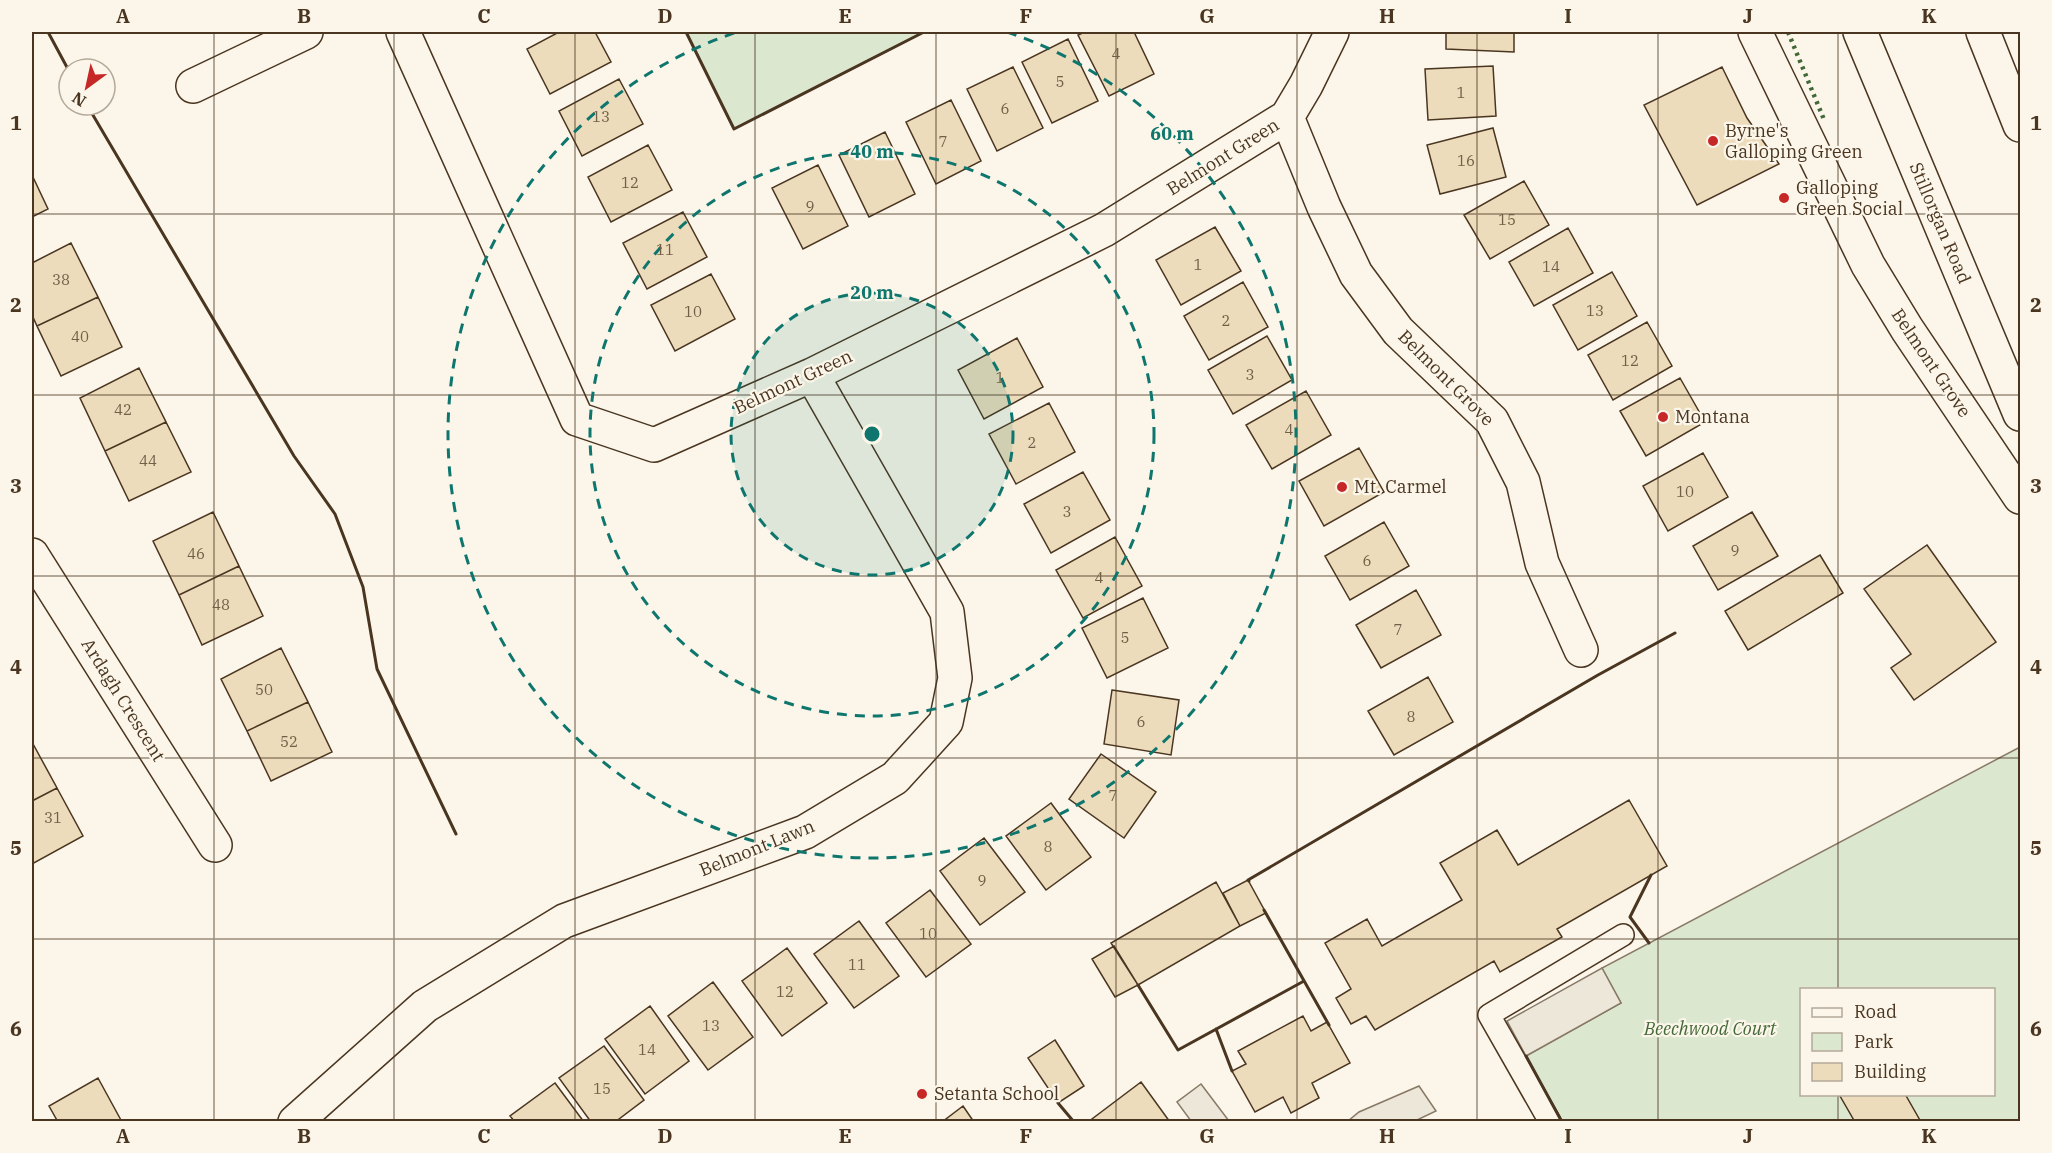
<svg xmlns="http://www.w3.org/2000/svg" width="2052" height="1153" font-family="'IBM Plex Serif',serif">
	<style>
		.green { fill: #dce7d0; stroke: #887966; stroke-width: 1.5; fill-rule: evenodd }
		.parking { fill: #ede7d9; stroke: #887966; stroke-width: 1.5 }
		.building { fill: #ecdcbc; stroke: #4a3520; stroke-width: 1.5 }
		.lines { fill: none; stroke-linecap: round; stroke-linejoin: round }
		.lane-casing { stroke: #4a3520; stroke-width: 24 }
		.street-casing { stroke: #4a3520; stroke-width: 36 }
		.highway-casing { stroke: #4a3520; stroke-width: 36 }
		.lane { stroke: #fbf6e9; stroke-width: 21 }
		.street { stroke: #fbf6e9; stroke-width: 33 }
		.highway { stroke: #fbf6e9; stroke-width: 33 }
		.hedge { stroke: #436837; stroke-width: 4.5; stroke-dasharray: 3 4.5; stroke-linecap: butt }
		.wall { stroke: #4a3520; stroke-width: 3 }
		.grid { fill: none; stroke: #4a3520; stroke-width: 1.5; stroke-opacity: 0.55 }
		.ring { fill: none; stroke: #0f766e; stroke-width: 3; stroke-dasharray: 10 8 }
		.poi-dot { fill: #c62828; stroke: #fbf6e9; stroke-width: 2 }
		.labels { text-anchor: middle; stroke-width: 4.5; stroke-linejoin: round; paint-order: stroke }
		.number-label { font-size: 15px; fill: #725f47 }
		.poi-label { font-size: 18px; fill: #4a3520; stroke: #fbf6e9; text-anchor: start }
		.street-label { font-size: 18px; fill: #4a3520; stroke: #fbf6e9 }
		.park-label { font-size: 18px; font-style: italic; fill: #436837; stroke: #fbf6e9 }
		.centre { fill: #0f766e; stroke: #fbf6e9; stroke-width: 3 }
		.ring-label { font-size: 18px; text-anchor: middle; font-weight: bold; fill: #0f766e; stroke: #fbf6e9; stroke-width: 4.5; stroke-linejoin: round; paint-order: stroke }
		.neatline { fill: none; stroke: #4a3520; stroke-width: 2 }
		.grid-label { font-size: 20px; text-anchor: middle; font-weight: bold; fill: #4a3520 }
	</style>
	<rect width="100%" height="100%" fill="#fbf6e9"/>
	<path class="green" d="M686 32H924L734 129Z
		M2020 747V1121H1562L1526 1056 1621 1003 1602 968ZM1802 990H1994V1094H1802Z"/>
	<path class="parking" d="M1602 968 1621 1003 1526 1056 1507 1021Z
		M1201 1084 1229 1121H1191L1177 1102Z
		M1419 1086 1436 1111 1415 1121H1348L1359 1112Z"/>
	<path class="building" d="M559 32H595L611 62 550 94 527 49Z
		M1085 32H1134L1154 74 1109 96 1078 35Z
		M1446 32H1514V52L1446 49Z
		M1068 39 1098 101 1052 123 1022 62Z
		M1493 66 1496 116 1428 120 1425 69Z
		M1013 67 1043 128 997 151 967 89Z
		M1722 67 1747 118 1779 164 1697 205 1644 105Z
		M619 79 643 124 582 156 559 111Z
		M951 100 981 161 936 184 906 122Z
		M1493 128 1506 177 1440 194 1427 145Z
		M885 132 915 194 869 217 839 155Z
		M648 145 672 190 611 222 588 177Z
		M818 165 848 226 803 249 772 188Z
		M32 175 48 209 32 217Z
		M1524 181 1549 225 1490 259 1464 215Z
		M683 212 707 257 647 289 623 243Z
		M1215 227 1241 271 1181 305 1156 260Z
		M1568 228 1593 273 1534 306 1509 262Z
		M71 243 98 297 37 326 32 315V263Z
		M1612 272 1637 316 1578 350 1553 305Z
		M711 274 735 319 675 351 651 305Z
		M1243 282 1268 327 1209 360 1184 316Z
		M98 297 122 347 61 376 37 326Z
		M1647 322 1672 366 1613 400 1588 355Z
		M1267 336 1292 380 1233 414 1208 370Z
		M1017 338 1043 387 984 419 958 370Z
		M139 368 166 422 105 451 80 398Z
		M1680 378 1705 422 1646 456 1620 411Z
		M1306 391 1331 435 1272 469 1246 425Z
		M1049 403 1075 452 1016 484 989 434Z
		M166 422 191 472 129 501 105 451Z
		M1359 448 1384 492 1324 526 1299 481Z
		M1703 453 1728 497 1668 531 1643 486Z
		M1083 472 1110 520 1051 553 1024 504Z
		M213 512 239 566 179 595 153 541Z
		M1752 512 1778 556 1718 590 1693 546Z
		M1384 522 1409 566 1350 600 1325 556Z
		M1115 537 1142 586 1083 618 1056 570Z
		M1927 545 1996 642 1914 700 1891 668 1911 654 1864 589Z
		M1820 555 1843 593 1748 650 1725 611Z
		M239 566 263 616 202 645 179 595Z
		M1416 590 1441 635 1381 668 1356 625Z
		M1143 598 1168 648 1107 678 1082 628Z
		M281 648 308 702 247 731 221 679Z
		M1428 677 1453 722 1394 755 1368 711Z
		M1112 690 1179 700 1171 755 1104 744Z
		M308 702 332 752 271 781 247 731Z
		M32 742 57 788 32 801Z
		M1101 754 1156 792 1124 838 1069 799Z
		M57 788 83 836 32 864V801Z
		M1629 800 1667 866 1557 929 1562 937 1500 972 1494 961 1375 1030 1366 1016 1351 1024 1336 998 1351 989 1325 943 1367 919 1382 946 1462 900 1440 863 1497 830 1518 865Z
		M1051 803 1091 857 1046 890 1006 836Z
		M984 838 1025 892 980 925 940 871Z
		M1248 880 1266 913 1240 926 1223 893Z
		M1216 882 1240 926 1138 985 1111 943Z
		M930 890 971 944 926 977 886 923Z
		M859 921 899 976 854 1008 814 954Z
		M1114 946 1138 985 1115 997 1092 959Z
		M787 948 827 1003 782 1036 742 981Z
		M713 982 753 1037 708 1070 668 1016Z
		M650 1006 689 1061 645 1094 605 1039Z
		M1303 1016 1311 1031 1327 1022 1350 1063 1312 1083 1319 1098 1291 1113 1283 1097 1255 1112 1232 1071 1246 1064 1238 1051Z
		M1055 1040 1084 1086 1058 1103 1028 1058Z
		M604 1046 644 1100 615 1122H591L559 1078Z
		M98 1078 122 1122H58L49 1106Z
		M1141 1082 1170 1122H1088Z
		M555 1083 584 1122H515L510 1116Z
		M1843 1094H1905L1921 1122H1855L1840 1096Z
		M963 1106 974 1122H942Z"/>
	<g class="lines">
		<defs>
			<path id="lane" d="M1550 1122 1489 1015 1623 935"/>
			<path id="street" d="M403 32 577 419 654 445 812 375 1104 230 1287 117 1306 85 1332 32
				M1755 32 1868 265 1907 329 2020 497
				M193 86 306 32
				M1287 117 1324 207 1356 274 1398 331 1492 421 1523 482 1542 563 1581 650
				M32 555 215 845
				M295 1122 425 1006 564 921 805 832 895 778 946 722 955 678 947 612 812 375"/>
			<path id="highway" d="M1860 32 2020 414
				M1983 32 2020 125"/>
		</defs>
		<use href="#lane" class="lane-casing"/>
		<use href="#street" class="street-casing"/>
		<use href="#highway" class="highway-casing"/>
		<use href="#lane" class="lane"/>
		<use href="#street" class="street"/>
		<use href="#highway" class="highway"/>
		<path class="hedge" d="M1788 32 1825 122"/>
		<path class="wall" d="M48 32 69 71
			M686 32 734 129 924 32
			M87 105 294 456 335 514 363 587 377 669 456 834
			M1249 881 1248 880 1598 675 1675 633
			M1264 910 1329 1025
			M1649 943 1630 917 1651 875
			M1138 985 1178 1050 1304 981
			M1216 1029 1232 1071
			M1526 1056 1562 1122
			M1058 1103 1074 1122"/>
	</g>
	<path class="grid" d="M214 32V1122M394 32V1122M575 32V1122M755 32V1122M936 32V1122M1116 32V1122M1297 32V1122M1477 32V1122M1658 32V1122M1838 32V990M32 214H2020M32 395H2020M32 576H2020M32 758H2020M32 939H2020M1838 1094V1122"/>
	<circle cx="872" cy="434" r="141" fill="#0f766e" fill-opacity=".12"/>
	<g class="ring">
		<circle cx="872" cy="434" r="141"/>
		<circle cx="872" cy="434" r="282"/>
		<path d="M1007 32A424 424 0 1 1 737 32"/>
	</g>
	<g class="poi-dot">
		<circle cx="1713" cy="141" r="6"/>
		<circle cx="1784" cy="198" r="6"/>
		<circle cx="1663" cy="417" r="6"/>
		<circle cx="1342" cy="487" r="6"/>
		<circle cx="922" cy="1094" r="6"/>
	</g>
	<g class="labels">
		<g class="number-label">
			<text x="1116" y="59">4</text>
			<text x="1060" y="87">5</text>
			<text x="1461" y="98">1</text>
			<text x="1005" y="114">6</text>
			<text x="601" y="122">13</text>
			<text x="943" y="147">7</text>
			<text x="1466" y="166">16</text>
			<text x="630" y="188">12</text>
			<text x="810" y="212">9</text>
			<text x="1507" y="225">15</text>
			<text x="665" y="255">11</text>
			<text x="1198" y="270">1</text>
			<text x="1551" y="272">14</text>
			<text x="61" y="285">38</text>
			<text x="1595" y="316">13</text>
			<text x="693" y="317">10</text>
			<text x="1226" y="326">2</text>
			<text x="80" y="342">40</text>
			<text x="1630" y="366">12</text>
			<text x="1250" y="380">3</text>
			<text x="1000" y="383">1</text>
			<text x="123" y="415">42</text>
			<text x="1289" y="435">4</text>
			<text x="1032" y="448">2</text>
			<text x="148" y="466">44</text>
			<text x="1685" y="497">10</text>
			<text x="1067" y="517">3</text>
			<text x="1735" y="556">9</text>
			<text x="196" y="559">46</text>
			<text x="1367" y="566">6</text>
			<text x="1099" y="583">4</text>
			<text x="221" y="610">48</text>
			<text x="1398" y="635">7</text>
			<text x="1125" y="643">5</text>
			<text x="264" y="695">50</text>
			<text x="1411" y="722">8</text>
			<text x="1141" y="727">6</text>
			<text x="289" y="747">52</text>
			<text x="1113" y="801">7</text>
			<text x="53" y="823">31</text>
			<text x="1048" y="852">8</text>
			<text x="982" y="886">9</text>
			<text x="928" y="939">10</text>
			<text x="857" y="970">11</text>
			<text x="785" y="997">12</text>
			<text x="711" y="1031">13</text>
			<text x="647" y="1055">14</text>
			<text x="602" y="1094">15</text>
		</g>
		<g class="poi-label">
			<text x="1725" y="137">Byrne's<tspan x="1725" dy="21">Galloping Green</tspan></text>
			<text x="1796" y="194">Galloping<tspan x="1796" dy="21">Green Social</tspan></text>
			<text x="1675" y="423">Montana</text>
			<text x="1354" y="493">Mt. Carmel</text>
			<text x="934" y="1100">Setanta School</text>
		</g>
		<g class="street-label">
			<text transform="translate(1223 157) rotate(-32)" y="6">Belmont Green</text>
			<text transform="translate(1940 223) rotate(67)" y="6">Stillorgan Road</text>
			<text transform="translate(1931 363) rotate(56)" y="6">Belmont Grove</text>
			<text transform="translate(1446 378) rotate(45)" y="6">Belmont Grove</text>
			<text transform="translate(793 382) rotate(-25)" y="6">Belmont Green</text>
			<text transform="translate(123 700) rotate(58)" y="6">Ardagh Crescent</text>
			<text transform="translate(757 848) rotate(-22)" y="6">Belmont Lawn</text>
		</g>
		<g class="park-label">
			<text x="1710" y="1035">Beechwood Court</text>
		</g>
	</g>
	<circle cx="872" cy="434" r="9" class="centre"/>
	<g class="ring-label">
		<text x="1172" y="140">60 m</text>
		<text x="872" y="158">40 m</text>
		<text x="872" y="299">20 m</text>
	</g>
	<rect width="2052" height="1153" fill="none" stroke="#fbf6e9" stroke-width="66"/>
	<rect x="1800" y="988" width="195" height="108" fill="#fbf6e9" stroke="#b4a999" stroke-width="1.5"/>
	<rect x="1812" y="1008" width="30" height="9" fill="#fbf6e9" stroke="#b4a999" stroke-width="1.5"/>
	<text x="1854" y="1018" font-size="18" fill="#4a3520">Road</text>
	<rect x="1812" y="1033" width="30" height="18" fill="#dce7d0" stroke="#b4a999" stroke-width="1.5"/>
	<text x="1854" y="1048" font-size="18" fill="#4a3520">Park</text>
	<rect x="1812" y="1063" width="30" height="18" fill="#ecdcbc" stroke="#b4a999" stroke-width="1.5"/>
	<text x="1854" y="1078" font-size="18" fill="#4a3520">Building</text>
	<g transform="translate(87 87) rotate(213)"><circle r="28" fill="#fbf6e9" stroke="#b4a999" stroke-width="1.5"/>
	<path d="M0-4.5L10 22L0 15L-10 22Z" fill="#c62828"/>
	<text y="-9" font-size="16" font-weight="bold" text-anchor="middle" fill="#4a3520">N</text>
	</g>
	<rect x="33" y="33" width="1986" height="1087" class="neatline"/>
	<g class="grid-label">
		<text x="123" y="23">A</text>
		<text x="304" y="23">B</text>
		<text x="484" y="23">C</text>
		<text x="665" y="23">D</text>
		<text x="845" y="23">E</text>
		<text x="1026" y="23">F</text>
		<text x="1207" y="23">G</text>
		<text x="1387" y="23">H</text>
		<text x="1568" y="23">I</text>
		<text x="1748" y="23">J</text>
		<text x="1929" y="23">K</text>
		<text x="16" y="130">1</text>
		<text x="2036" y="130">1</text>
		<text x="16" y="312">2</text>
		<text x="2036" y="312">2</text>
		<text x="16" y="493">3</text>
		<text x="2036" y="493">3</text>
		<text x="16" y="674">4</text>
		<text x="2036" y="674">4</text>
		<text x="16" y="855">5</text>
		<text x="2036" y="855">5</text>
		<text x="16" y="1036">6</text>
		<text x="2036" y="1036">6</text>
		<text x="123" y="1143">A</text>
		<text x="304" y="1143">B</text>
		<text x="484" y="1143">C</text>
		<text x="665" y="1143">D</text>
		<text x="845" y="1143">E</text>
		<text x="1026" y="1143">F</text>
		<text x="1207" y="1143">G</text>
		<text x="1387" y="1143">H</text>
		<text x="1568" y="1143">I</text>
		<text x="1748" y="1143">J</text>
		<text x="1929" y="1143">K</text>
	</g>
</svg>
